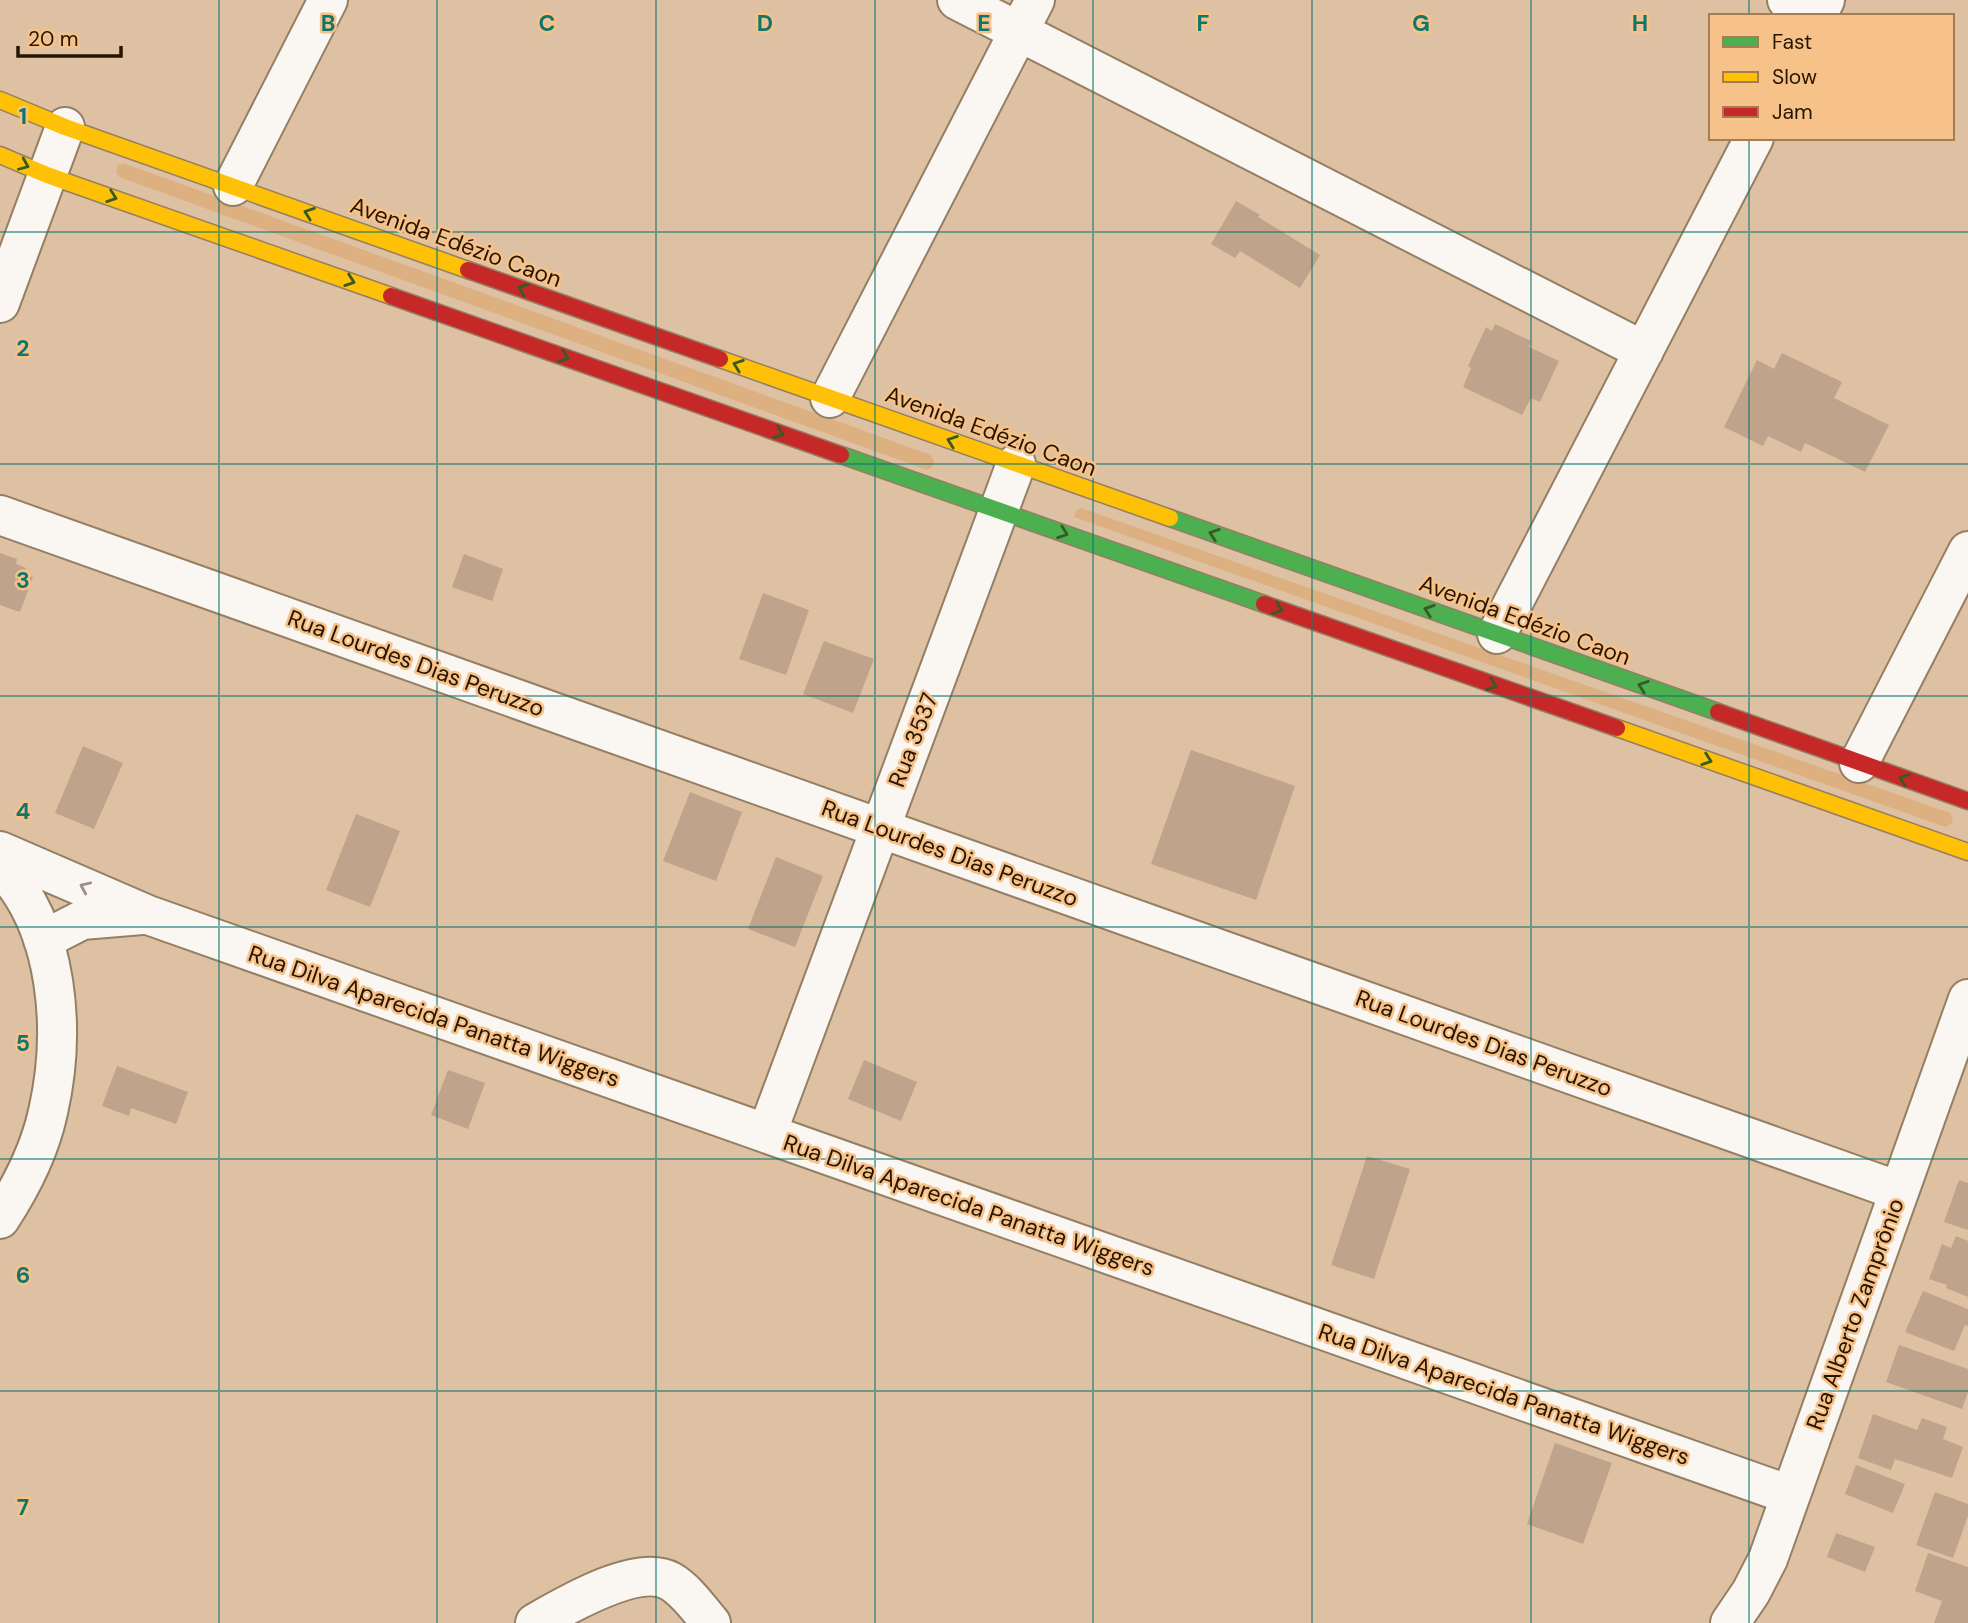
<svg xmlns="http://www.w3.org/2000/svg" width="1968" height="1623" font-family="'DM Sans',sans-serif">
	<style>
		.green { fill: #dcb081 }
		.building { fill: #c0a38b }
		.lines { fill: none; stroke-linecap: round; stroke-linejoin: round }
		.street-casing { stroke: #947e64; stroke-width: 42 }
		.fast-casing { stroke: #947e64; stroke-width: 19 }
		.slow-casing { stroke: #947e64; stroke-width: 19 }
		.jam-casing { stroke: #947e64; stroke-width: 19 }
		.street { stroke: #faf6f1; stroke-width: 38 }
		.fast { stroke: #4caf50; stroke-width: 16 }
		.slow { stroke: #ffc107; stroke-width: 16 }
		.jam { stroke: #c62828; stroke-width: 16 }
		.oneway { stroke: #385a24 }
		.oneway2 { stroke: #9b9185 }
		.grid { fill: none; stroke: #0f766e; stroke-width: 2; stroke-opacity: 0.55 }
		.labels { text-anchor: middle; stroke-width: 5; stroke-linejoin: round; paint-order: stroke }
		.street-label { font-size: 23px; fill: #271500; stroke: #f6c28a }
		.grid-label { font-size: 23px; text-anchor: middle; font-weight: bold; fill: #0f766e; stroke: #f6c28a; stroke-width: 5; stroke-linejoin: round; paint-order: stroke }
	</style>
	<rect width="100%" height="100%" fill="#dec1a2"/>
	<path class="green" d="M123 163 931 455 934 461 932 467 927 470 119 177 116 172 118 165Z
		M1081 508 1950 813 1953 818 1951 824 1945 827 1074 517 1076 511Z"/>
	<path class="building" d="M1236 201 1260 215 1258 217 1320 255 1300 288 1240 251 1235 258 1211 244Z
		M1495 324 1531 341 1529 347 1559 361 1540 402 1531 398 1522 415 1463 387 1471 368 1468 366 1486 327 1492 331Z
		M1782 353 1842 382 1834 398 1889 425 1865 472 1805 443 1801 452 1768 436 1763 446 1724 427 1757 360 1774 369Z
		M0 553 17 559 16 564 26 568 23 574 33 577 20 612 0 605Z
		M464 554 503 569 492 601 452 587Z
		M763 593 809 610 786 675 739 659Z
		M824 641 874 659 853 713 803 694Z
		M83 746 123 763 94 829 55 813Z
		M1191 750 1295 786 1256 900 1151 864Z
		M690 792 742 812 716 881 663 861Z
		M356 814 400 831 370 907 326 890Z
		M776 857 823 876 795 947 748 929Z
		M864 1060 917 1082 901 1121 848 1099Z
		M117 1066 188 1092 176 1124 131 1108 129 1116 102 1106Z
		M448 1070 485 1083 468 1129 431 1115Z
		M1367 1156 1410 1169 1374 1279 1331 1265Z
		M1959 1180 1968 1183V1230L1944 1222Z
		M1956 1236 1968 1241V1297L1946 1288 1947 1285 1929 1279 1942 1244 1951 1248Z
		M1923 1291 1968 1309V1326L1965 1325 1954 1351 1905 1332Z
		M1899 1345 1968 1369V1392L1962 1409 1886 1382Z
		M1873 1414 1917 1430 1922 1418 1947 1427 1943 1439 1963 1447 1952 1478 1895 1459 1891 1470 1858 1458Z
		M1555 1443 1612 1463 1583 1544 1527 1524Z
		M1856 1465 1905 1484 1893 1513 1845 1494Z
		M1935 1492 1968 1504V1516L1953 1558 1916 1545Z
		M1836 1533 1875 1547 1865 1572 1827 1557Z
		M1928 1553 1968 1567V1623H1934L1942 1601 1915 1591Z"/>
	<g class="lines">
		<defs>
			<path id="street" d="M957 0 1644 351
				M1787 0 1817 16 1825 0
				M233 186 328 0
				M0 303 65 127
				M830 398 1035 0
				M0 515 1899 1191
				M1497 634 1754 138
				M1859 763 1968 551
				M0 851 148 915 1790 1495
				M0 866C60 927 66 1033 48 1112 40 1149 21 1187 0 1219
				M43 940 82 920 142 915
				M767 1133 1016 464
				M535 1623C565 1606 637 1563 670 1581 686 1590 699 1609 711 1623
				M1730 1623 1751 1592 1768 1559 1968 999"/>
			<path id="fast" d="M841 455 1264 604
				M1170 518 1718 712"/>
			<path id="slow" d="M0 100 65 127 468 270
				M0 155 47 175 391 296
				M720 359 1170 518
				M1617 728 1968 852"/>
			<path id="jam" d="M468 270 720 359
				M391 296 841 455
				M1264 604 1617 728
				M1718 712 1968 801"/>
		</defs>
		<use href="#street" class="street-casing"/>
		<use href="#fast" class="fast-casing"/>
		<use href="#slow" class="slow-casing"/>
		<use href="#jam" class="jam-casing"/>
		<use href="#street" class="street"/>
		<use href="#fast" class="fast"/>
		<use href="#slow" class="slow"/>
		<use href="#jam" class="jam"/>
	</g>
	<defs><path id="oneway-chevron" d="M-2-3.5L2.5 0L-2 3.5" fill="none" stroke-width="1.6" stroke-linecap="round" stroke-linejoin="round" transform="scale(1.75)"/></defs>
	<g class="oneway">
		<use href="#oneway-chevron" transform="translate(24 165) rotate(23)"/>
		<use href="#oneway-chevron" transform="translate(112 197) rotate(19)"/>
		<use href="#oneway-chevron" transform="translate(309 213) rotate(-160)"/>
		<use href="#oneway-chevron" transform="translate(350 281) rotate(19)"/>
		<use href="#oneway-chevron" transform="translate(523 289) rotate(-160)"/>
		<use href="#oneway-chevron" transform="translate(564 357) rotate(19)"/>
		<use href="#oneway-chevron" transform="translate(738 365) rotate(-160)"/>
		<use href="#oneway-chevron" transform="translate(779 433) rotate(19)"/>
		<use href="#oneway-chevron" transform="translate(952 441) rotate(-160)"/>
		<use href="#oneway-chevron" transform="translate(1063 533) rotate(20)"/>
		<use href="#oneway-chevron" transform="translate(1214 534) rotate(-161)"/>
		<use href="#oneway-chevron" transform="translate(1278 609) rotate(19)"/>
		<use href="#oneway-chevron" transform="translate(1429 610) rotate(-161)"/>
		<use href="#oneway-chevron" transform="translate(1492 685) rotate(19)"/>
		<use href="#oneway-chevron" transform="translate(1643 686) rotate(-160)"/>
		<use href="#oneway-chevron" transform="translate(1707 760) rotate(19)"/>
		<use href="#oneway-chevron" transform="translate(1904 779) rotate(-161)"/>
	</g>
	<use class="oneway2" href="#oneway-chevron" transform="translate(85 887) rotate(-156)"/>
	<path class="grid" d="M219 0V1623M437 0V1623M656 0V1623M875 0V1623M1093 0V1623M1312 0V1623M1531 0V1623M1749 0V16M1749 138V1623M0 232H1968M0 464H1968M0 696H1968M0 927H1968M0 1159H1968M0 1391H1968"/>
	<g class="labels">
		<g class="street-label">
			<text transform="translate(456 242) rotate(20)" y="8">Avenida Edézio Caon</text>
			<text transform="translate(991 431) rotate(20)" y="8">Avenida Edézio Caon</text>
			<text transform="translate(1525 620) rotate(20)" y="8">Avenida Edézio Caon</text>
			<text transform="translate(416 663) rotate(20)" y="8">Rua Lourdes Dias Peruzzo</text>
			<text transform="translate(913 740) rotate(-69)" y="8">Rua 3537</text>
			<text transform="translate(950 853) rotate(20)" y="8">Rua Lourdes Dias Peruzzo</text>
			<text transform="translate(434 1016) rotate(19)" y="8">Rua Dilva Aparecida Panatta Wiggers</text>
			<text transform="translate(1484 1043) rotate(20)" y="8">Rua Lourdes Dias Peruzzo</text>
			<text transform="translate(969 1205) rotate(19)" y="8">Rua Dilva Aparecida Panatta Wiggers</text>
			<text transform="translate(1855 1314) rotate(-70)" y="8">Rua Alberto Zamprônio</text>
			<text transform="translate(1504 1394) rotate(19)" y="8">Rua Dilva Aparecida Panatta Wiggers</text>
		</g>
	</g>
	<g class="grid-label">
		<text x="328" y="31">B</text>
		<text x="547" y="31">C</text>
		<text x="765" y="31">D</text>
		<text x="984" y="31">E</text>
		<text x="1203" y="31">F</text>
		<text x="1421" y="31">G</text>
		<text x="1640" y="31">H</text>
		<text x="23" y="124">1</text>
		<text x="23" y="356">2</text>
		<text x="23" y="588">3</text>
		<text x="23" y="819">4</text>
		<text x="23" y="1051">5</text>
		<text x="23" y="1283">6</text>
		<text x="23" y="1515">7</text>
	</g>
	<rect x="1709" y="14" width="245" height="126" fill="#f6c28a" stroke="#a37d53" stroke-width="2"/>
	<rect x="1723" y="37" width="35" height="10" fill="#4caf50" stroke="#a37d53" stroke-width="2"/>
	<text x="1772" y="49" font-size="21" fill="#271500">Fast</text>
	<rect x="1723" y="72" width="35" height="10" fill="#ffc107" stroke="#a37d53" stroke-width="2"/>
	<text x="1772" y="84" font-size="21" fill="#271500">Slow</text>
	<rect x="1723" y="107" width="35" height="10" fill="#c62828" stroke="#a37d53" stroke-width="2"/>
	<text x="1772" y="119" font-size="21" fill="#271500">Jam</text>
	<path d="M18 46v10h103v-10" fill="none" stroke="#271500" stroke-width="3.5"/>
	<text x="28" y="46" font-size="21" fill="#271500" stroke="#f6c28a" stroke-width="5" paint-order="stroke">20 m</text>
</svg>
